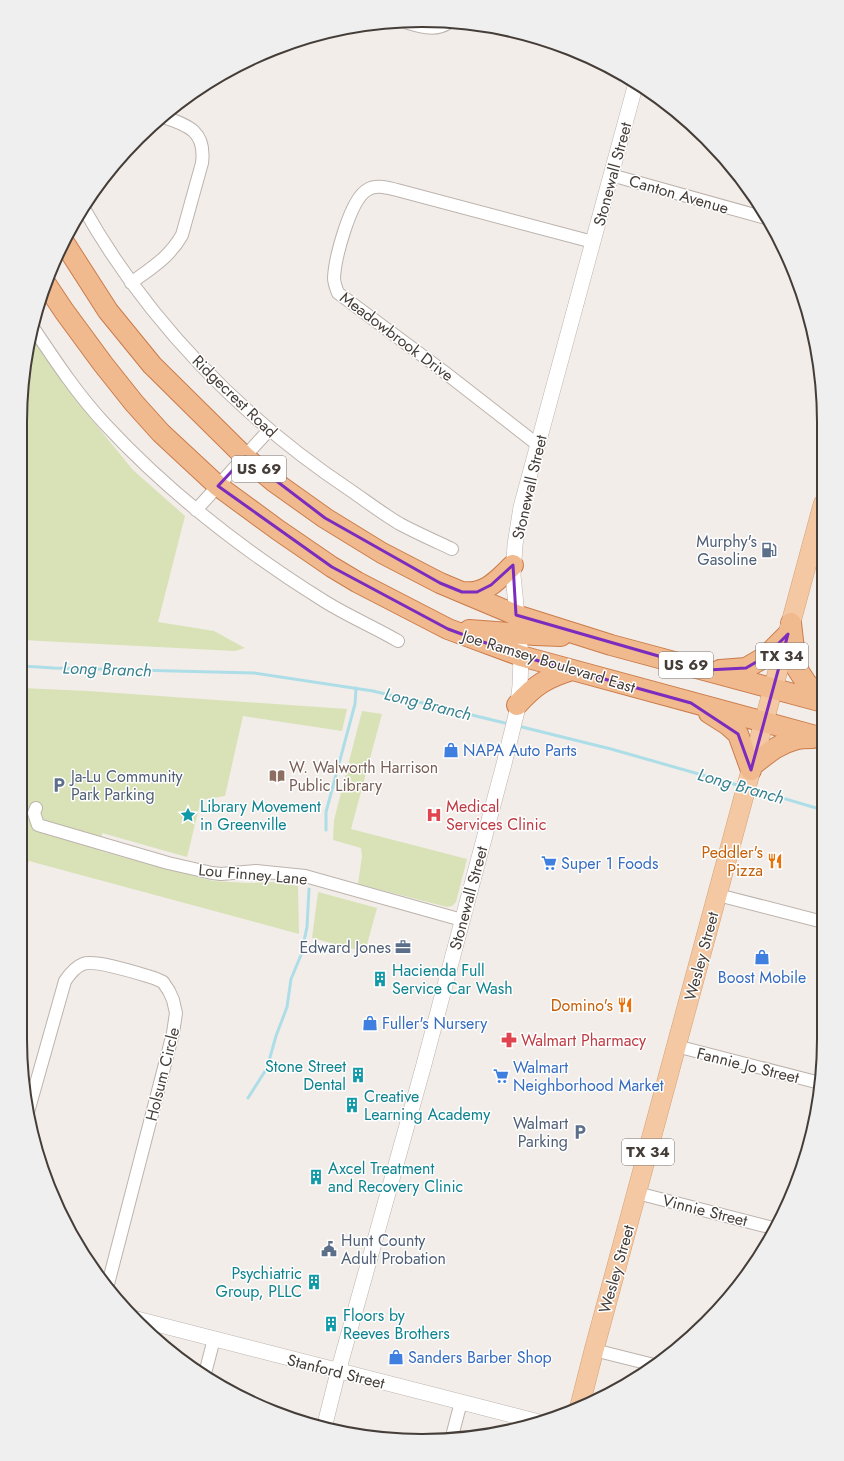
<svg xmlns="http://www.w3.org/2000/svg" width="844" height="1461" font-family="Jost,sans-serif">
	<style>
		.green { fill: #d9e2b7 }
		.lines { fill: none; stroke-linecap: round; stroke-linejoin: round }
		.stream { stroke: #addee8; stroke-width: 3 }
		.minor-casing { stroke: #bdb3ad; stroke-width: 14 }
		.tertiary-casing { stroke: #bdb3ad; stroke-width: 16 }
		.primary-casing { stroke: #d6a074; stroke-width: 20 }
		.trunk-casing { stroke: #cb7c4a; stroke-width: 22 }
		.minor { stroke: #fff; stroke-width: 12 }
		.tertiary { stroke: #fff; stroke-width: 15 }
		.primary { stroke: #f3c8a2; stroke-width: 19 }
		.trunk { stroke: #f0b98e; stroke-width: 20 }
		.marked { fill: none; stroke: #7b2cbf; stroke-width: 3; stroke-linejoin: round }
		.labels { text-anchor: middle; stroke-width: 3; stroke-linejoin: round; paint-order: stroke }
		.shield { fill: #fff; stroke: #7d7774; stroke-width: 1 }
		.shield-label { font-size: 15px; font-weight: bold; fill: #453d38 }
		.street-label { font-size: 16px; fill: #453d38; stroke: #fff }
		.service-label { font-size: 16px; fill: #4e5e75; stroke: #fff; text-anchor: end }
		.shop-label { font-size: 16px; fill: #366cbe; stroke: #fff; text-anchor: start }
		.education-label { font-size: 16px; fill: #785e54; stroke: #fff; text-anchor: start }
		.culture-label { font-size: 16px; fill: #0d838f; stroke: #fff; text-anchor: start }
		.health-label { font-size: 16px; fill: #be3a42; stroke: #fff; text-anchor: start }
		.food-label { font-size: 16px; fill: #c56008; stroke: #fff; text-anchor: end }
		.water-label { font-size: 17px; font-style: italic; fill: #37808f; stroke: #fff }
		.rim { fill: none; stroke: #453d38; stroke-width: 2 }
	</style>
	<rect width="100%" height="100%" fill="#f2ede9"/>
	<path class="green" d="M33 337 92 420 133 470 185 516 158 622 214 631 245 648 235 651 22 640 21 395Z
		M22 688 88 691 347 709 342 731 243 716 225 796 201 800 187 857 102 833 101 851 213 881 249 883 272 882 298 886 299 934 29 861 23 884Z
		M362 711 382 714 351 829 467 859 456 902 452 906 447 907 358 884 362 856 361 848 333 840 334 820Z
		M318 892 377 908 365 952 312 938Z"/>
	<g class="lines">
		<path class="stream" d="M22 666 54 668 254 673 373 691 509 724
			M518 726 611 749 741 786
			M752 789 823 810
			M326 830V812L355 704 356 688
			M248 1098 267 1068 276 1036 287 1007 291 979 301 955 307 927 309 889"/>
		<defs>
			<path id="minor" d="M405 22C420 26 434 32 448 23
				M611 175 769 219
				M83 207C147 321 242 418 350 490 366 501 383 514 400 524 417 533 435 541 452 549
				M131 283C151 268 169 258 182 235L202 163C206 132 189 125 163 117
				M34 329C56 362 78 395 105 424 169 493 244 551 324 601 348 616 374 627 398 641
				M538 445 443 371 338 293C336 288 334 283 334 278 335 258 350 200 367 190 376 184 388 188 397 190L593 242
				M196 510 269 430
				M36 808 34 813 38 825 168 863 212 873 221 874 256 871 305 876 462 920
				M718 895 823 922
				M676 1046 820 1083
				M28 1112 65 981C69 975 75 967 83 964 95 959 140 974 154 978L163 982 169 991 173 1000 176 1013 173 1033 107 1288
				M637 1193 773 1228
				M594 1350 654 1365
				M204 1377 214 1339
				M451 1440 461 1402"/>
			<path id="tertiary" d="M133 1318 539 1422
				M324 1428 338 1372 423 1068 504 764 517 711 520 686 521 656 513 575 515 545 521 507 636 83"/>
			<path id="primary" d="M579 1409 594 1350 823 504"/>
			<path id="trunk" d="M65 244 108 311 152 365 245 457 273 481 325 518 382 553 440 583 516 615 611 645 823 702
				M46 284 64 311 103 364 134 403 161 433 218 486 278 530 332 567 357 582 448 629 521 656 823 738
				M462 592C467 592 473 593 478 591 492 588 503 574 513 565
				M791 623 796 667 807 684 823 696
				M469 630 535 635 561 636
				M720 670 746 668 765 657 788 634
				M517 705C535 685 546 678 572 670
				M709 713 728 725 738 734 751 770
				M753 765C766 755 778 744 794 740 800 738 807 738 813 738"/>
		</defs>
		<use href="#minor" class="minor-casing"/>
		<use href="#tertiary" class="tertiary-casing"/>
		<use href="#primary" class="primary-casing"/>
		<use href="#trunk" class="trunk-casing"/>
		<use href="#minor" class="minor"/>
		<use href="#tertiary" class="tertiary"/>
		<use href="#primary" class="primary"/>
		<use href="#trunk" class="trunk"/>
	</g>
	<path class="marked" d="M245 457 325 518 440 583 462 592H477L491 585 513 565 516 615 707 670 746 668 765 657 788 634 751 770 738 734 691 703 521 656 448 629 332 567 218 486Z"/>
	<defs>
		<symbol id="fuel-bare" viewBox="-9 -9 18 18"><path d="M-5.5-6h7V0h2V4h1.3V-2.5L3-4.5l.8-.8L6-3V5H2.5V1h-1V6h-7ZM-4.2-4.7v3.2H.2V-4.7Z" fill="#5c6f8a" stroke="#fff" stroke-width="2.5" paint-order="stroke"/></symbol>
		<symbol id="shop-bare" viewBox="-9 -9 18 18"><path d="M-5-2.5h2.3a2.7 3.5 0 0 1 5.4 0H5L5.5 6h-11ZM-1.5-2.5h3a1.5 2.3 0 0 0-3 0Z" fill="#3f7fe0" stroke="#fff" stroke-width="2.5" paint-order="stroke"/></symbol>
		<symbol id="library-bare" viewBox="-9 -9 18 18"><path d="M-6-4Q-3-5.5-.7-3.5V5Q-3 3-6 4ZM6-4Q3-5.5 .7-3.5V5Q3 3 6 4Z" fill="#8d6e63" stroke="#fff" stroke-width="2.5" paint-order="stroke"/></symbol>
		<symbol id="parking-bare" viewBox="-9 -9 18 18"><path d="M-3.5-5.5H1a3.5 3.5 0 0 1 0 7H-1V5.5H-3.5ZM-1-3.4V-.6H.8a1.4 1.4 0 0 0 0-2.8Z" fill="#5c6f8a" stroke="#fff" stroke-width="2.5" paint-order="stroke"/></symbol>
		<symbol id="sight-bare" viewBox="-9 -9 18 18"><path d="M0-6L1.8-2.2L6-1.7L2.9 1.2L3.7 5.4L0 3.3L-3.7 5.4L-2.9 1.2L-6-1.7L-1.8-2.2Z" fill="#0f9aa8" stroke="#fff" stroke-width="2.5" paint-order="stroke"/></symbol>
		<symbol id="hospital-bare" viewBox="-9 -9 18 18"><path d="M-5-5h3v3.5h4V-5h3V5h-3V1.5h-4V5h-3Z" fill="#e0444e" stroke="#fff" stroke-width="2.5" paint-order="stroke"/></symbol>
		<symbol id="restaurant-bare" viewBox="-9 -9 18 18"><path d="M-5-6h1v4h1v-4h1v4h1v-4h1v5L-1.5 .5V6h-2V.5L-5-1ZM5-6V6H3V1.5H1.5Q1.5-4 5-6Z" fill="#e8710a" stroke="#fff" stroke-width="2.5" paint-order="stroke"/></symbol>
		<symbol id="supermarket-bare" viewBox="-9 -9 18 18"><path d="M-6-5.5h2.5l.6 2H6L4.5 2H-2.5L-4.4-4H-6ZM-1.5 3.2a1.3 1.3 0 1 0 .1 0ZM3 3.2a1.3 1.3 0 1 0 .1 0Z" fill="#3f7fe0" stroke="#fff" stroke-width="2.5" paint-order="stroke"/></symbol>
		<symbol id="office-bare" viewBox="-9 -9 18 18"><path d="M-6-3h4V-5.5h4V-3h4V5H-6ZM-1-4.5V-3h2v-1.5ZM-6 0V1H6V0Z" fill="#5c6f8a" stroke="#fff" stroke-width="2.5" paint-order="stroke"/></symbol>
		<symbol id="building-bare" viewBox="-9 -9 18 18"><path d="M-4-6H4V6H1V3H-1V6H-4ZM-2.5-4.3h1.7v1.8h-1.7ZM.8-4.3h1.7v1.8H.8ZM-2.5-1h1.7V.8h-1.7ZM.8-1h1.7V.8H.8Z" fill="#0f9aa8" stroke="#fff" stroke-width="2.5" paint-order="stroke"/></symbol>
		<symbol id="pharmacy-bare" viewBox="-9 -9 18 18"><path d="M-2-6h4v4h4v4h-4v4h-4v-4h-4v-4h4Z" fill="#e0444e" stroke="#fff" stroke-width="2.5" paint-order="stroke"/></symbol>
		<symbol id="civic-bare" viewBox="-9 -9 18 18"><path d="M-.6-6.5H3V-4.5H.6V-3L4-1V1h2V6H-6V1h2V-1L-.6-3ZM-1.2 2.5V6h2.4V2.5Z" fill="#5c6f8a" stroke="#fff" stroke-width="2.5" paint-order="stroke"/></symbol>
	</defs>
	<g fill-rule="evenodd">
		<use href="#fuel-bare" x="758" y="539" width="22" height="22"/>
		<use href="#shop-bare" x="440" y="739" width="22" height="22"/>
		<use href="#library-bare" x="266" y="765" width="22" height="22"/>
		<use href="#parking-bare" x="48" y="774" width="22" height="22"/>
		<use href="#sight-bare" x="177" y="804" width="22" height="22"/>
		<use href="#hospital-bare" x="423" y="804" width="22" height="22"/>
		<use href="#restaurant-bare" x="764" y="850" width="22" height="22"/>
		<use href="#supermarket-bare" x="538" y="852" width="22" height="22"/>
		<use href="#office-bare" x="392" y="936" width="22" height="22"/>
		<use href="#shop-bare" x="751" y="946" width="22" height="22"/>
		<use href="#building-bare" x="369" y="968" width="22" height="22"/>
		<use href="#restaurant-bare" x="614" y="994" width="22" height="22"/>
		<use href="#shop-bare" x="359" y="1012" width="22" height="22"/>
		<use href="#pharmacy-bare" x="498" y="1029" width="22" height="22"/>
		<use href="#building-bare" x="347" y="1064" width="22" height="22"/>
		<use href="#supermarket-bare" x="490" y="1065" width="22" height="22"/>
		<use href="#building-bare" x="341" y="1094" width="22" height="22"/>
		<use href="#parking-bare" x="569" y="1121" width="22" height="22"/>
		<use href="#building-bare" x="305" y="1166" width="22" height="22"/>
		<use href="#civic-bare" x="318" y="1238" width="22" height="22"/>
		<use href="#building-bare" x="303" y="1271" width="22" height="22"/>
		<use href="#building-bare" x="320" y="1313" width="22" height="22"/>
		<use href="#shop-bare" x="385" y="1346" width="22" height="22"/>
	</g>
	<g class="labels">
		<g class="shield">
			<rect x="232" y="456" width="54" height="26" rx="3"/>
			<rect x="756" y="643" width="52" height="26" rx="3"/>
			<rect x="659" y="652" width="54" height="26" rx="3"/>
			<rect x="622" y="1139" width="52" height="26" rx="3"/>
		</g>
		<g class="shield-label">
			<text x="259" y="474">US 69</text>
			<text x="782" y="661">TX 34</text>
			<text x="686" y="670">US 69</text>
			<text x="648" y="1157">TX 34</text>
		</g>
		<g class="street-label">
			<text transform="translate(612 174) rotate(-75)" y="6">Stonewall Street</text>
			<text transform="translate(679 194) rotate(16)" y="6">Canton Avenue</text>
			<text transform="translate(397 336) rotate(37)" y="6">Meadowbrook Drive</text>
			<text transform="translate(235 396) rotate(44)" y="6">Ridgecrest Road</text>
			<text transform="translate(529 487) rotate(-77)" y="6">Stonewall Street</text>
			<text transform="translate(549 661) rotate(17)" y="6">Joe Ramsey Boulevard East</text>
			<text transform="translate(253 874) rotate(5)" y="6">Lou Finney Lane</text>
			<text transform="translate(468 898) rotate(-75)" y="6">Stonewall Street</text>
			<text transform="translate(701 956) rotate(-75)" y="6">Wesley Street</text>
			<text transform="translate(748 1065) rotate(14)" y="6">Fannie Jo Street</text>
			<text transform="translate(162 1074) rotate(-76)" y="6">Holsum Circle</text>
			<text transform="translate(705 1210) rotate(14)" y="6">Vinnie Street</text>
			<text transform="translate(616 1269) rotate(-74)" y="6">Wesley Street</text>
			<text transform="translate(336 1371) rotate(14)" y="6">Stanford Street</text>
		</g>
		<g class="service-label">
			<text x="757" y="547">Murphy's<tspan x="757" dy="18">Gasoline</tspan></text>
			<text x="71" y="782" text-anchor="start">Ja-Lu Community<tspan x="71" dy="18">Park Parking</tspan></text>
			<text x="391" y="953">Edward Jones</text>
			<text x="568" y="1129">Walmart<tspan x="568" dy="18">Parking</tspan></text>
			<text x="341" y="1246" text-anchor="start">Hunt County<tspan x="341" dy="18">Adult Probation</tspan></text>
		</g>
		<g class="shop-label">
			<text x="463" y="756">NAPA Auto Parts</text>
			<text x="561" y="869">Super 1 Foods</text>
			<text x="762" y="983" text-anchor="middle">Boost Mobile</text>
			<text x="382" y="1029">Fuller's Nursery</text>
			<text x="513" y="1073">Walmart<tspan x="513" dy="18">Neighborhood Market</tspan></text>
			<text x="408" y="1363">Sanders Barber Shop</text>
		</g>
		<g class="education-label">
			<text x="289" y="773">W. Walworth Harrison<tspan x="289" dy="18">Public Library</tspan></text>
		</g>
		<g class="culture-label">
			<text x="200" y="812">Library Movement<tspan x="200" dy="18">in Greenville</tspan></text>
			<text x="392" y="976">Hacienda Full<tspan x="392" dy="18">Service Car Wash</tspan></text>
			<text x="346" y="1072" text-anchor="end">Stone Street<tspan x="346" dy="18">Dental</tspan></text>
			<text x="364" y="1102">Creative<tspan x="364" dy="18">Learning Academy</tspan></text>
			<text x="328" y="1174">Axcel Treatment<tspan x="328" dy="18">and Recovery Clinic</tspan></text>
			<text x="302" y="1279" text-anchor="end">Psychiatric<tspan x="302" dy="18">Group, PLLC</tspan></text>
			<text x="343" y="1321">Floors by<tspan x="343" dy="18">Reeves Brothers</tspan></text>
		</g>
		<g class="health-label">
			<text x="446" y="812">Medical<tspan x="446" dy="18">Services Clinic</tspan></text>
			<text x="521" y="1046">Walmart Pharmacy</text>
		</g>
		<g class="food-label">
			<text x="763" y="858">Peddler's<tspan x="763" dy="18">Pizza</tspan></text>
			<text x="613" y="1011">Domino's</text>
		</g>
		<g class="water-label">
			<text transform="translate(107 669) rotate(2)" y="6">Long Branch</text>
			<text transform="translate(428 704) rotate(14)" y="6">Long Branch</text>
			<text transform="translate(741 786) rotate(16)" y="6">Long Branch</text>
		</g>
	</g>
	<path d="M0 0H844V1461H0ZM422 27H422A395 395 0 0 1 817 422V1039A395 395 0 0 1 422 1434H422A395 395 0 0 1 27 1039V422A395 395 0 0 1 422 27Z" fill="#f0efef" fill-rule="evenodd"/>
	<path class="rim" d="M422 27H422A395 395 0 0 1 817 422V1039A395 395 0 0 1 422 1434H422A395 395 0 0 1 27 1039V422A395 395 0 0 1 422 27Z"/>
</svg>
